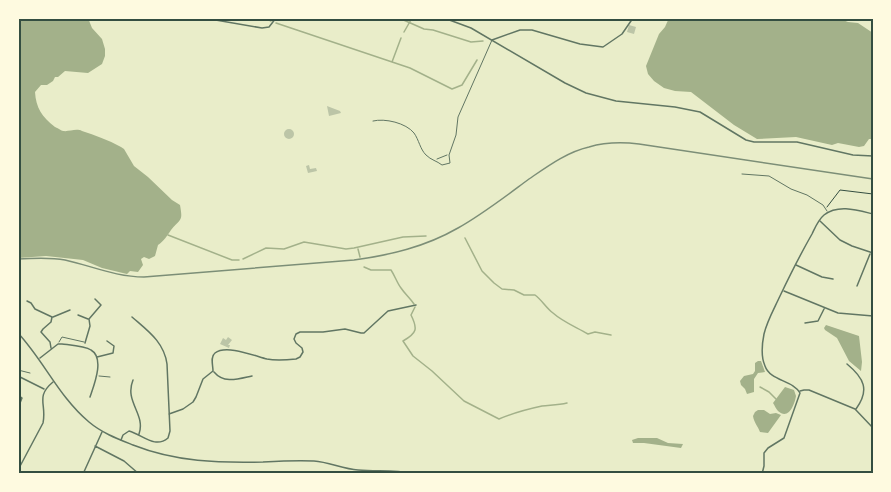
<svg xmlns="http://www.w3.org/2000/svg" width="891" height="492" font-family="Roboto,sans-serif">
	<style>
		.water { fill: #a3b18a }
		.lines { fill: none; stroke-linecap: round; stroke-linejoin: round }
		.stream { stroke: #a3b18a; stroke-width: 1.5 }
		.building { fill: #bcc5a7 }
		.path { stroke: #344e41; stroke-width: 1 }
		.service { stroke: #617663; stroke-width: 1 }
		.minor { stroke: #617663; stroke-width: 1.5 }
		.tertiary { stroke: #617663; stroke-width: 1.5 }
		.rail { stroke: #7c8e77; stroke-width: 1.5 }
		.neatline { fill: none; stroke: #344e41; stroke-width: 2 }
	</style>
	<rect width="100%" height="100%" fill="#e9edc9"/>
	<path class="water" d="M18 18H88L92 28 102 39 105 49V56L102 64 88 73 65 71 58 77H55L53 81 47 85H41L35 92C36 108 42 117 55 127 56 127 62 131 63 131 69 132 76 128 82 131 95 135 108 140 121 147L124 149 134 166 148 177 172 200 180 205C183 222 181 218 171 230 167 236 164 241 158 245L155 256 149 259 144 257 141 259 143 265 138 272 130 271 127 274 102 268 83 260 46 256 18 258Z
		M669 18H838L848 22 858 23 873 33V139H869L864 146 859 147 838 143 832 145 796 137 757 139 734 125 691 92 675 91 664 88 654 81 648 74 646 66 659 34 665 27Z
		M826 325 859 336 862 362 861 371 849 361 837 338 825 330 824 328Z
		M758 361H761L765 372 758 373 754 379V392L747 394 745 389 741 385 740 381 744 376 753 374 755 371V363Z
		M785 387 794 390 796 396C795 403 789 421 778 411 776 409 775 406 773 403Z
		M758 410H764L770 414 776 413 781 415 768 433 760 432C758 426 754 423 753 416L755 412Z
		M638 438H657L668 443 683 444 681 448 644 443H633L632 440Z"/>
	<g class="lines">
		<path class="stream" d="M265 18 271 21
			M399 18 424 29 433 30 471 42 483 41
			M276 23 410 68 452 89 462 85 477 60
			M404 32 412 18
			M392 62 401 38
			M168 235 232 260H239
			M465 238 482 271 494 283 502 289 514 290 524 295H535C542 300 546 308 553 313 563 322 576 327 588 334L595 332 611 335
			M358 249 360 257
			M243 259 266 248 284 249 304 242 346 249 354 248 403 237 426 236
			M364 267 371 270H391C395 276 397 283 401 288 405 294 410 298 414 304
			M415 307 411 315C418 329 417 333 403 341L413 356 432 371 464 401 499 419C513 413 528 409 542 406 550 405 558 405 567 403
			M760 387 769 392 776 399"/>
	</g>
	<path class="building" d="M629 25 636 27 634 34 627 32Z
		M327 106 340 111 341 113 329 116Z
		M284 134a5 5 0 1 1 10 0a5 5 0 1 1-10 0Z
		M309 165 310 169 316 168 317 171 308 173 306 166Z
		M228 337 232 340 228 345H230L229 348 220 344 223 338 226 340Z"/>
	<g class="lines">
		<path class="path" d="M827 207 840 190 873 194"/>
		<path class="service" d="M373 121C385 118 406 123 414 133 419 140 420 149 426 155 431 160 437 161 442 165L450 163 449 155 456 135 458 117 492 40
			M437 159 447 155
			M742 174 769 176 791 189 807 195 823 205 827 211
			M59 342 62 337 84 342
			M18 370 30 373
			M99 376 110 377"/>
		<path class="minor" d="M204 18 262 28 269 27 276 18
			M444 18 471 28 565 83 586 93 616 101 675 107 700 112 746 140 754 142H797L853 155 873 156
			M492 40 520 30H532L580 44 603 47 622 34 633 18
			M820 221 840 240 852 246 873 253
			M796 265 822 277 833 279
			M857 286 870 254
			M784 291 838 313 873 316
			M27 301 31 303 35 309 52 317 51 322 43 329 41 332 50 342 51 348
			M78 315 88 319
			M53 317 70 310
			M805 323 818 321 824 309
			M85 343 90 326 89 319 101 305 95 299
			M97 357 113 353 114 346 107 341
			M40 358 58 344H62C69 345 85 346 91 350 105 358 94 385 90 397
			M847 364C864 378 870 390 856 409
			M214 372C224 384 238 379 252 376
			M18 376 44 389
			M133 380C124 402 146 414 139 434
			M800 391 804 390H809L855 409 873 428
			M18 395 22 398 18 408
			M169 414 183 409 193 402 196 397 203 379 213 371C213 365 210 357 215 353 226 344 255 356 267 359 276 361 287 360 296 359L300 357 303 352 302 348 296 343 294 339 296 334 300 332H323L345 329 361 333H364L388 311 416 305
			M121 440 123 435 129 431C143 435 155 449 168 438L170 431 167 364C164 342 148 331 132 317
			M95 446 124 461 139 474
			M18 470 43 423C47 404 35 397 53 382
			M83 474 102 432"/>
		<path class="tertiary" d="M18 333C44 361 59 397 89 422 102 433 118 439 133 445 176 462 219 463 263 462 280 461 297 460 314 461 329 462 343 469 358 470 378 472 393 469 413 474
			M762 474 764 466V453L768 448 784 438 800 393C793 380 770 381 765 366 761 357 762 344 764 334 767 321 774 309 780 296 790 275 800 255 812 234 815 228 818 220 824 215 838 204 857 210 873 214"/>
		<path class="rail" d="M18 259C34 258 50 257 65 260 92 266 116 277 144 277L354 260C390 255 425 247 458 228 483 214 506 196 529 179 548 166 567 152 589 147 606 142 622 142 639 144L873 179"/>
	</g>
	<rect width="891" height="492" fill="none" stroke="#fefae0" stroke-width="39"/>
	<rect x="20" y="20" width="852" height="452" class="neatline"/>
</svg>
